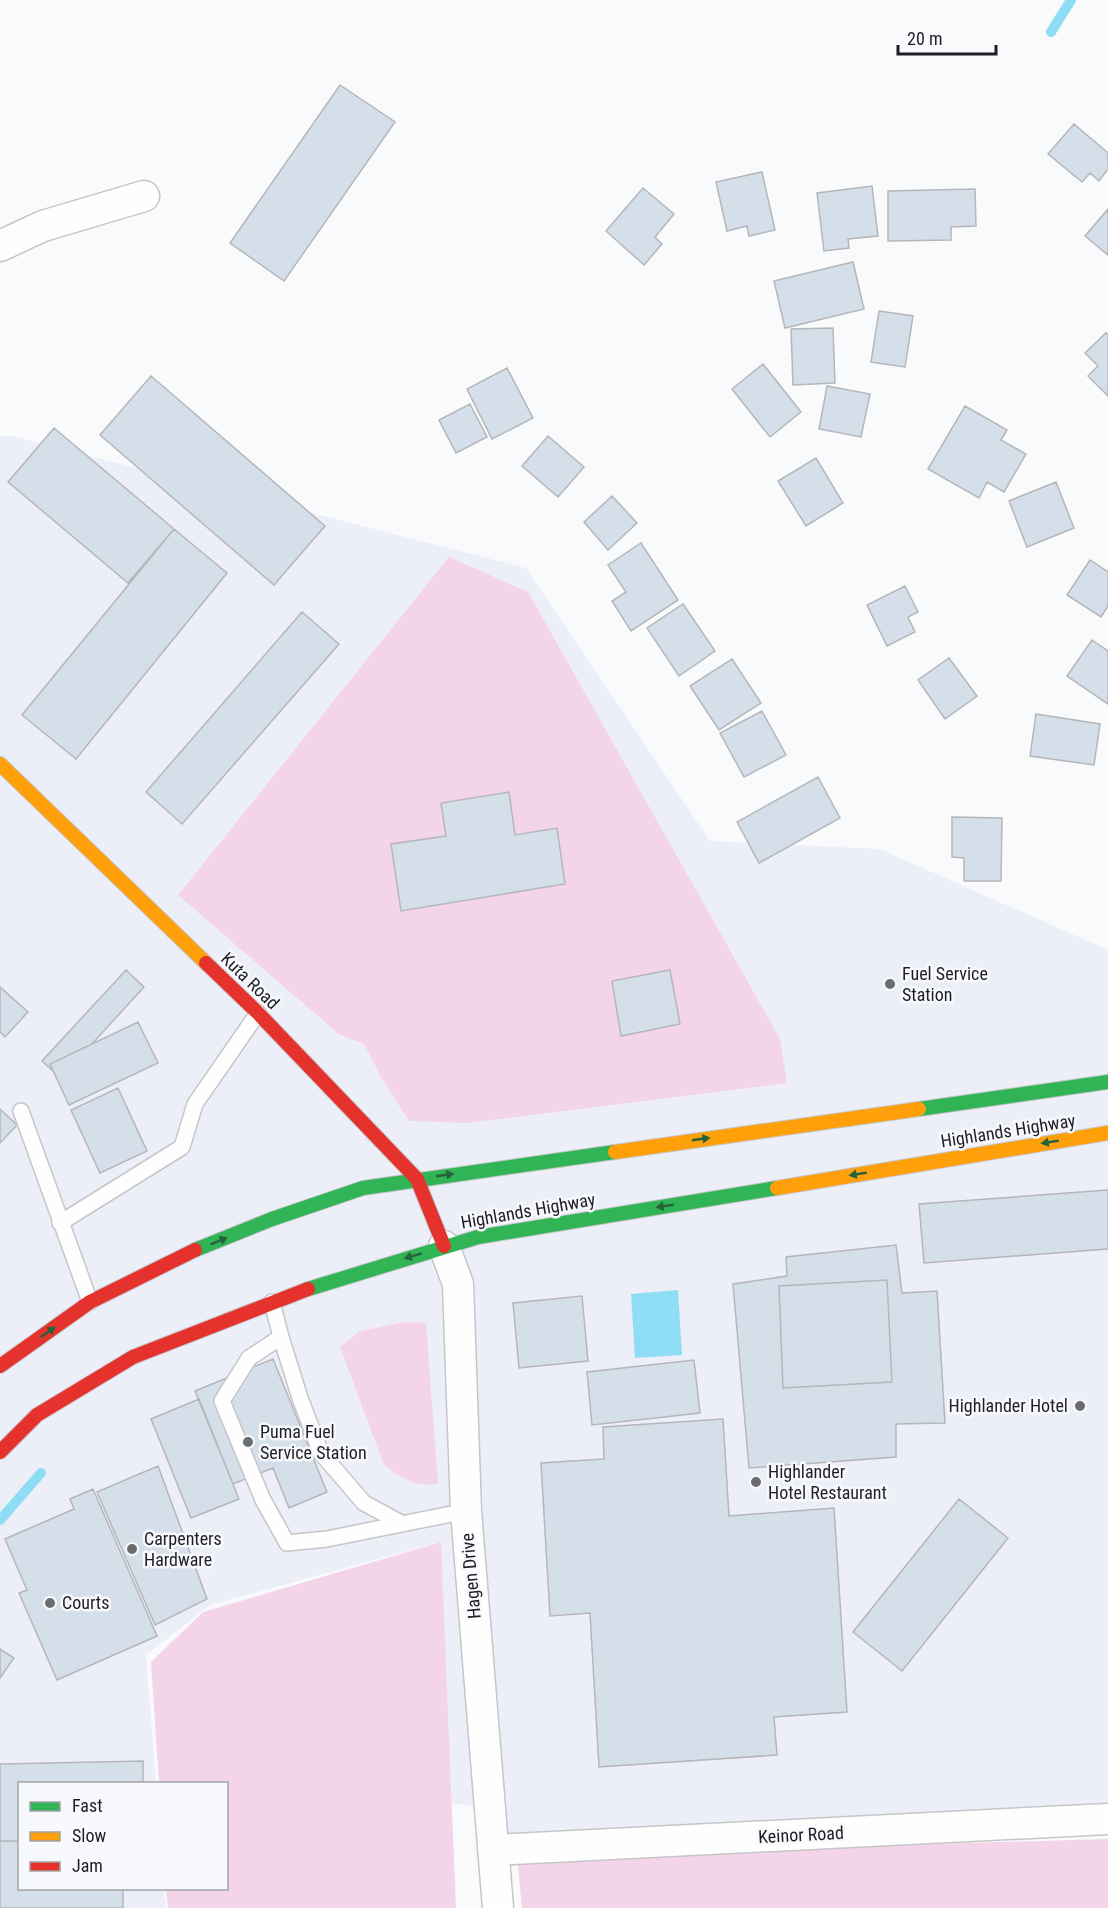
<svg xmlns="http://www.w3.org/2000/svg" width="1108" height="1908" font-family="'Roboto Condensed',sans-serif">
	<style>
		.built { fill: #edeff8 }
		.green { fill: #f4d4e9 }
		.water { fill: #8fddf4 }
		.lines { fill: none; stroke-linecap: round; stroke-linejoin: round }
		.stream { stroke: #8fddf4; stroke-width: 10 }
		.building { fill: #d5dfea; stroke: #b5b6b9; stroke-width: 1.5; fill-rule: evenodd }
		.lane-casing { stroke: #c6c6c9; stroke-width: 18 }
		.street-casing { stroke: #c6c6c9; stroke-width: 33 }
		.fast-casing { stroke: #c6c6c9; stroke-width: 16 }
		.slow-casing { stroke: #c6c6c9; stroke-width: 16 }
		.jam-casing { stroke: #c6c6c9; stroke-width: 16 }
		.lane { stroke: #fefeff; stroke-width: 15 }
		.street { stroke: #fefeff; stroke-width: 30 }
		.fast { stroke: #30b455; stroke-width: 14 }
		.slow { stroke: #ff9f0a; stroke-width: 14 }
		.jam { stroke: #e5322d; stroke-width: 14 }
		.oneway { fill: #26623a }
		.poi-dot { fill: #6b6c6f; stroke: #f8f9fd; stroke-width: 2 }
		.labels { text-anchor: middle; stroke-width: 5; stroke-linejoin: round; paint-order: stroke }
		.poi-label { font-size: 18px; fill: #1e1f23; stroke: #f8f9fd; text-anchor: start }
		.street-label { font-size: 18px; fill: #1e1f23; stroke: #f8f9fd }
	</style>
	<rect width="100%" height="100%" fill="#f9fafc"/>
	<path class="built" d="M0 436H12L526 568 710 841 880 849 1108 950V1819L493 1850V1810L452 1803 440 1542 210 1605 146 1655 156 1783 20 1784V1888L164 1889 166 1908H0Z"/>
	<path class="green" d="M449 557 528 592 780 1039 787 1083 467 1123 409 1121 381 1077 364 1044 340 1035 178 895Z
		M404 1322 426 1323 438 1484C414 1487 403 1479 384 1465L340 1347 360 1331Z
		M441 1542 456 1908H168L166 1889 226 1888V1784L159 1783 151 1662 203 1612Z
		M1108 1839V1908H522L517 1856Z"/>
	<path class="water" d="M678 1290 682 1355 635 1358 631 1294Z"/>
	<g class="lines">
		<path class="stream" d="M1051 32 1071 0
			M0 1520 41 1473"/>
	</g>
	<path class="building" d="M340 85 395 122 284 281 230 243Z
		M1074 124 1108 153V169L1099 181 1090 173 1082 182 1048 154Z
		M762 172 775 230 749 236 747 226 727 231 716 182Z
		M872 186 878 236 848 239 849 248 824 251 817 193Z
		M643 188 674 214 655 237 662 244 644 265 606 231Z
		M975 189 976 226 951 227V240L888 241V191Z
		M1108 209V255L1085 236Z
		M853 262 864 309 785 328 774 281Z
		M879 311 913 316 905 367 871 362Z
		M833 328 835 383 793 385 791 329Z
		M1106 333 1108 334V396L1088 376 1098 366 1085 353Z
		M763 364 801 412 770 437 732 389Z
		M507 368 533 418 492 439 467 389Z
		M151 376 325 526 274 585 100 435Z
		M827 386 870 394 861 437 819 429Z
		M470 404 487 437 456 453 439 420Z
		M965 406 1007 430 1001 440 1026 454 1004 492 987 482 979 498 928 469Z
		M54 428 174 529 128 583 8 482Z
		M548 436 584 467 558 497 522 466Z
		M816 458 843 503 806 526 778 481Z
		M1056 482 1074 528 1027 547 1009 501Z
		M612 496 637 523 608 550 584 522Z
		M174 529 227 573 76 759 22 715Z
		M641 543 678 600 631 631 612 601 626 592 608 565Z
		M1090 560 1108 572V606L1101 617 1067 595Z
		M905 586 918 612 908 617 915 632 887 646 867 605Z
		M683 604 715 651 679 676 647 628Z
		M302 612 339 644 182 824 146 792Z
		M1092 640 1108 651V704L1067 676Z
		M949 658 977 696 945 719 918 680Z
		M732 659 761 703 719 730 690 686Z
		M762 711 786 755 744 777 720 733Z
		M1036 714 1100 724 1094 765 1030 756Z
		M818 777 840 818 759 863 737 822Z
		M509 792 515 835 557 828 565 884 401 911 391 844 446 836 441 803Z
		M952 817 1002 818 1001 881H964V858L952 857Z
		M126 970 144 987 92 1044 50 1064 53 1071 42 1061Z
		M670 970 680 1024 621 1036 612 981Z
		M0 987 28 1012 5 1037 0 1032Z
		M138 1022 158 1063 69 1105 50 1064Z
		M118 1088 147 1151 100 1173 71 1110Z
		M0 1109 17 1125 0 1143Z
		M1108 1190V1249L924 1263 919 1204Z
		M896 1245 902 1293 937 1291 945 1423 896 1424V1457L749 1468 733 1284 787 1276 786 1257ZM887 1280 892 1382 783 1388 779 1286Z
		M887 1280 892 1382 783 1388 779 1286Z
		M582 1296 588 1361 519 1368 513 1303Z
		M273 1359 327 1492 289 1508 273 1468 233 1484 195 1391Z
		M694 1360 700 1413 592 1425 587 1372Z
		M199 1399 239 1499 191 1518 151 1419Z
		M723 1419 729 1516 834 1508 847 1712 774 1717 777 1755 599 1767 590 1613 550 1616 541 1463 604 1459 603 1427Z
		M158 1466 207 1599 155 1625 97 1492Z
		M93 1489 157 1636 57 1680 19 1593 27 1590 5 1539 74 1509 70 1499Z
		M959 1499 1008 1538 902 1671 853 1632Z
		M0 1649 14 1658 0 1678Z
		M143 1761V1784H20V1841H0V1764Z
		M0 1841H20V1888H123V1908H0Z"/>
	<g class="lines">
		<defs>
			<path id="lane" d="M21 1111 90 1302
				M60 1223 182 1147 195 1104 258 1013
				M272 1302 281 1337 249 1358 222 1401 263 1500 287 1543 327 1539 466 1511
				M281 1337 300 1398 321 1453 364 1503 403 1524"/>
			<path id="street" d="M0 246 43 226 144 196
				M444 1246 458 1284 466 1511 498 1908
				M493 1850 1108 1819"/>
			<path id="fast" d="M919 1109 1108 1082
				M195 1250 272 1219 363 1188 615 1152
				M308 1289 478 1237 777 1188"/>
			<path id="slow" d="M0 764 206 963
				M615 1152 919 1109
				M777 1188 1108 1133"/>
			<path id="jam" d="M206 963 258 1013 417 1179 444 1246
				M0 1366 90 1302 195 1250
				M0 1452 37 1415 133 1357 308 1289"/>
		</defs>
		<use href="#lane" class="lane-casing"/>
		<use href="#street" class="street-casing"/>
		<use href="#fast" class="fast-casing"/>
		<use href="#slow" class="slow-casing"/>
		<use href="#jam" class="jam-casing"/>
		<use href="#lane" class="lane"/>
		<use href="#street" class="street"/>
		<use href="#fast" class="fast"/>
		<use href="#slow" class="slow"/>
		<use href="#jam" class="jam"/>
	</g>
	<defs><path id="oneway-solid" d="M-6-.8H1V-3.2L6.5 0L1 3.2V.8H-6Z" transform="scale(1.5)"/></defs>
	<g class="oneway">
		<use href="#oneway-solid" transform="translate(701 1139) rotate(-8)"/>
		<use href="#oneway-solid" transform="translate(1050 1142) rotate(171)"/>
		<use href="#oneway-solid" transform="translate(858 1174) rotate(171)"/>
		<use href="#oneway-solid" transform="translate(445 1175) rotate(-8)"/>
		<use href="#oneway-solid" transform="translate(665 1206) rotate(171)"/>
		<use href="#oneway-solid" transform="translate(219 1241) rotate(-22)"/>
		<use href="#oneway-solid" transform="translate(413 1256) rotate(163)"/>
		<use href="#oneway-solid" transform="translate(48 1332) rotate(-35)"/>
	</g>
	<g class="poi-dot">
		<circle cx="890" cy="984" r="6"/>
		<circle cx="1080" cy="1406" r="6"/>
		<circle cx="248" cy="1442" r="6"/>
		<circle cx="756" cy="1482" r="6"/>
		<circle cx="132" cy="1549" r="6"/>
		<circle cx="50" cy="1603" r="6"/>
	</g>
	<g class="labels">
		<g class="poi-label">
			<text x="902" y="980">Fuel Service<tspan x="902" dy="21">Station</tspan></text>
			<text x="1068" y="1412" text-anchor="end">Highlander Hotel</text>
			<text x="260" y="1438">Puma Fuel<tspan x="260" dy="21">Service Station</tspan></text>
			<text x="768" y="1478">Highlander<tspan x="768" dy="21">Hotel Restaurant</tspan></text>
			<text x="144" y="1545">Carpenters<tspan x="144" dy="21">Hardware</tspan></text>
			<text x="62" y="1609">Courts</text>
		</g>
		<g class="street-label">
			<text transform="translate(250 981) rotate(44)" y="6">Kuta Road</text>
			<text transform="translate(1008 1131) rotate(-9)" y="6">Highlands Highway</text>
			<text transform="translate(528 1211) rotate(-10)" y="6">Highlands Highway</text>
			<text transform="translate(471 1576) rotate(-95)" y="6">Hagen Drive</text>
			<text transform="translate(801 1835) rotate(-3)" y="6">Keinor Road</text>
		</g>
	</g>
	<rect x="18" y="1782" width="210" height="108" fill="#f8f9fd" stroke="#a1a2a6" stroke-width="1.5"/>
	<rect x="30" y="1802" width="30" height="9" fill="#30b455" stroke="#a1a2a6" stroke-width="1.5"/>
	<text x="72" y="1812" font-size="18" fill="#1e1f23">Fast</text>
	<rect x="30" y="1832" width="30" height="9" fill="#ff9f0a" stroke="#a1a2a6" stroke-width="1.5"/>
	<text x="72" y="1842" font-size="18" fill="#1e1f23">Slow</text>
	<rect x="30" y="1862" width="30" height="9" fill="#e5322d" stroke="#a1a2a6" stroke-width="1.5"/>
	<text x="72" y="1872" font-size="18" fill="#1e1f23">Jam</text>
	<path d="M898 45v9h98v-9" fill="none" stroke="#1e1f23" stroke-width="3"/>
	<text x="907" y="45" font-size="18" fill="#1e1f23" stroke="#f8f9fd" stroke-width="4.5" paint-order="stroke">20 m</text>
</svg>
